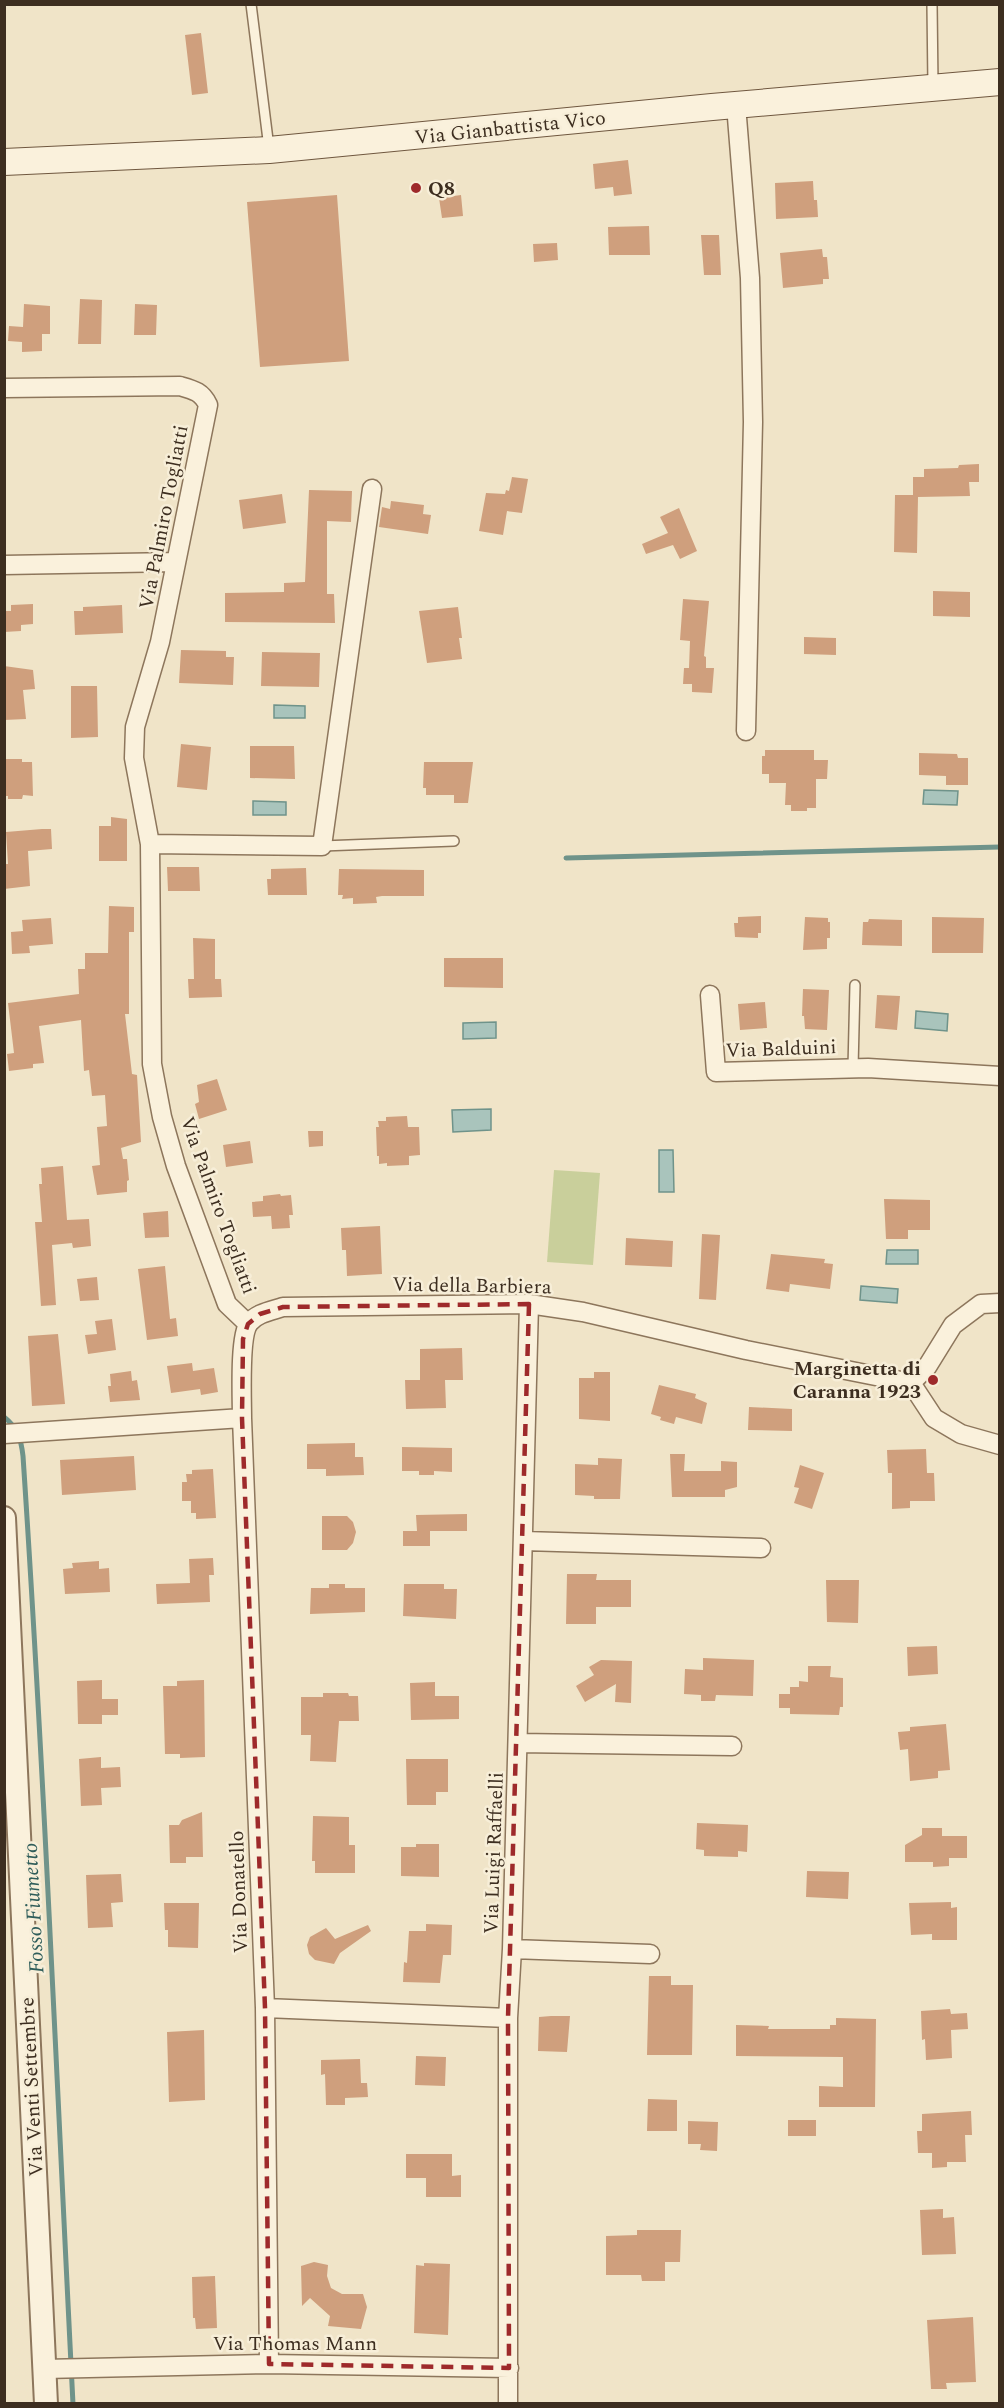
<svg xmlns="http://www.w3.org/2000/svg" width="1004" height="2408" font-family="Spectral,serif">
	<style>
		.green { fill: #c9cf9b }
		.water { fill: #a9c4bc; stroke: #6f938a; stroke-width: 1.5 }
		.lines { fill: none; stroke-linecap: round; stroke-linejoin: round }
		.stream { stroke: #6f938a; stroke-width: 5 }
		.building { fill: #cf9f7d }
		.service-casing { stroke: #8d765c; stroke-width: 12 }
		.minor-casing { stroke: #8d765c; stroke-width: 21 }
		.tertiary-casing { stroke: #8d765c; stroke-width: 26 }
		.secondary-casing { stroke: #6f573f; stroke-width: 28 }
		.service { stroke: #faf1dc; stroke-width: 9 }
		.minor { stroke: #faf1dc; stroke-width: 18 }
		.tertiary { stroke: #faf1dc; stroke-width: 22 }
		.secondary { stroke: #faf1dc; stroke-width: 26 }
		.marked { fill: none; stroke: #9e2a2b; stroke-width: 4.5; stroke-dasharray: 12 8; stroke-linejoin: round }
		.poi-dot { fill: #9e2a2b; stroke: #f7eed8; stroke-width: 2 }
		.labels { text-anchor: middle; stroke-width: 5; stroke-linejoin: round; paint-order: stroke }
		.street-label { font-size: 20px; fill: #3d2e20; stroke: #f7eed8 }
		.poi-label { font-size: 20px; font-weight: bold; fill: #3d2e20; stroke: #f7eed8; text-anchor: start }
		.water-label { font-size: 21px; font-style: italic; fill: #2f5d5a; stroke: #f7eed8 }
	</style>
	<rect width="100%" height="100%" fill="#f0e4c8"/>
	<path class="green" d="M554 1170 600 1173 593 1265 547 1262Z"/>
	<path class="water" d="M274 705 305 706V718H274Z
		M924 790 958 791 957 805 923 804Z
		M253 801 286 802V815H253Z
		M916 1011 948 1014 947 1031 915 1028Z
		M496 1022V1038L463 1039V1023Z
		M491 1109V1130L453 1132 452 1110Z
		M659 1150H673L674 1192H659Z
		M887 1250H918V1264H886Z
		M861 1286 898 1289 897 1303 860 1300Z"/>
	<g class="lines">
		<path class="stream" d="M566 858 1000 847
			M4 1417C18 1428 21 1439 23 1456 44 1771 57 2088 73 2404"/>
	</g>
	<path class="building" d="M201 33 208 93 192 95 185 35Z
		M628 160 632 194 614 196 613 187 595 189 593 164Z
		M813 181 814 200H817L818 217 776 219 775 183Z
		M337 195 349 361 260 367 247 202Z
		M461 195 463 216 442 218 439 198Z
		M649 226 650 255H609L608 227Z
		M701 235H719L721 275H704Z
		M557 243 558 260 534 262 533 244Z
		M822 249 823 257H827L829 279H823V284L783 288 780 253Z
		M80 299 102 300 101 344H78Z
		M24 304 50 306V334H42V351L22 352V342L8 341 9 326 23 327Z
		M135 304 157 305 156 335H134Z
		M979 464V482H969L970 496 918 497 917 553 894 552 895 495H913V477H924V469L958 468 959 465Z
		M512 477 528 479 522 513 507 511 503 535 479 531 486 493 505 494 506 490 509 491Z
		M309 490 352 491 351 522 327 521V594H334L335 623 225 622V593L284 592V583L305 582Z
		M282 494 286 523 243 529 239 500Z
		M391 501 424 505 423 514 431 515 428 534 379 527 382 507 390 509Z
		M679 508 697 551 680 559 673 545 646 554 642 544 668 533 660 517Z
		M933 591 970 592V617L933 616Z
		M683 599 709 601 704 656 706 657V668H714L712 693 692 692V684H683L684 668H689L690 641 680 640Z
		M33 604V624L21 625V631L4 632V611H11V605Z
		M122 605 123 633 75 635 74 611H83V607Z
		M458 607 462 638H459L462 659 427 663 419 611Z
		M804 637 836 638V655L804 654Z
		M181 650 226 651V657H234L233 685 179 683Z
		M262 652 320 653 319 687 261 686Z
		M4 666 33 670 35 689 23 690 26 719 4 720Z
		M71 686H97L98 737 71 738Z
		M181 744 211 747 207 790 177 787Z
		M250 746H294L295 779 250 778Z
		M765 750H814V760H828L827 779H816V808H807V811H791V805H785L786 783H769V774H762V756H765Z
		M919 753 957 754 958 758H968V785H946V776L919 775Z
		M4 759H22V762H32L33 796 23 795 22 799H8V796H4Z
		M424 762H473L468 803H454V795H426V788H423Z
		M111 817 127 819V861H99V826H111Z
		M42 829H51L52 849 28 851 30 886 4 889V864H8L6 832Z
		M167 867H199L200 891H168Z
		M306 868 307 895H268L267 879H271V869Z
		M339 869 424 870V896H382L376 897 377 903 353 904V898L342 899 343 895H338Z
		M109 906 134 907V932H129V1014H125L132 1074 137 1075 141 1142 121 1148 123 1159H127L129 1180 127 1181V1192L97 1195 92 1166 100 1165 97 1127 107 1126 105 1095 92 1096 89 1070 84 1071 81 1020 39 1026 44 1063 33 1064V1068L9 1071 7 1054 14 1053 8 1003 79 994 78 969H85V953H108Z
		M761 916V933H758V938L735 937 734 923H738V917Z
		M805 917 828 918V922H830V938H827V949L803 950Z
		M932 917 984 918 983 953H932Z
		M51 918 53 944 29 946 30 953 12 954 11 932 23 931 22 920Z
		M869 919 902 920V946L862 945 863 922H868Z
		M193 938 215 939V979H221L222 997 189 998 188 979H194Z
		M444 958H503V988L444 987Z
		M803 989 829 990 827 1030 805 1029 804 1016H802Z
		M877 995 900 996 897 1030 875 1028Z
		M765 1002 767 1028 740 1030 738 1004Z
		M217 1079 227 1110 199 1119 195 1104 199 1102 197 1085Z
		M407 1116 408 1127H419L420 1155 409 1156V1165L387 1166V1163L379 1164V1156H377L376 1127H379L378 1121H386V1117Z
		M308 1131H323V1146L309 1147Z
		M250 1141 253 1163 226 1167 223 1145Z
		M63 1166 67 1220 89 1219 91 1246 73 1248 72 1243 52 1245 56 1305 41 1306 35 1222H42L39 1184H42L41 1168Z
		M280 1194 281 1196 291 1195 293 1215H289L290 1228 272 1229 271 1216 253 1217 252 1202 263 1201V1196Z
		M884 1199 930 1200V1230H908V1239H886Z
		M168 1211 169 1237 145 1238 143 1213Z
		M380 1226 382 1274 347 1276 346 1250H342L341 1228Z
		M702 1234 720 1235 716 1300 699 1299Z
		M626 1238 673 1241 672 1267 625 1265Z
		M771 1254 825 1259 824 1263 833 1264 830 1289 790 1284 789 1292 766 1289Z
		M165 1266 170 1319 176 1318 178 1336 147 1340 138 1269Z
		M97 1277 99 1300 80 1301 77 1279Z
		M112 1319 116 1350 88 1354 85 1335 97 1334 95 1321Z
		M58 1334 65 1404 32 1406 28 1336Z
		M462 1348 463 1380H445L446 1408 406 1409 405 1380H420V1349Z
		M192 1363 193 1371 214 1368 218 1392 201 1395 200 1389 171 1393 167 1366Z
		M131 1371 132 1381 137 1380 140 1400 110 1402 108 1386H111L110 1374Z
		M594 1372H610V1421L579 1419V1378H594Z
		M659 1385 696 1394 695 1398 707 1403 702 1424 676 1417 674 1424 660 1420 661 1417 651 1414Z
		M749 1407 792 1409V1431L748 1430Z
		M355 1443V1457H363L364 1475 326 1476V1469H307V1444Z
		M402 1447 452 1448V1472L434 1471V1475H419V1471H402Z
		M926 1449 927 1473H934L935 1501H910V1508L892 1509V1473H888L887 1450Z
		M670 1454H685L684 1471H721V1461L737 1462V1487L725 1490V1497H672Z
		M134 1456 136 1490 62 1495 60 1460Z
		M598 1458 622 1459 620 1499H594V1496L575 1495V1464L598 1465Z
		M800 1465 824 1473 812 1509 794 1503 799 1488 794 1487Z
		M213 1469 216 1518 196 1519V1513H191V1501H182V1482H187L186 1474H192V1470Z
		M467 1514V1531H430V1546H403V1531H417L416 1515Z
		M322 1516H347L353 1522 356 1532 353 1543 347 1550H322Z
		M213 1558 214 1575H209L210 1602 157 1604 156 1584 190 1583 189 1559Z
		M99 1561V1569L109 1568 110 1592 65 1594 63 1569 73 1568 72 1563Z
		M567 1574H597L596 1580H631V1607H596V1624H566Z
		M826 1580H859L858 1623 827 1622Z
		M329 1584H345V1588H365V1612L310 1614 311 1588H329Z
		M404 1584H444V1589H457L456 1619 403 1616Z
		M937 1646 938 1674 908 1676 907 1647Z
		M703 1658 754 1660 753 1696 716 1695 715 1701H701V1695L684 1694 685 1669 703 1670Z
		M601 1660 632 1661 631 1703 615 1702 616 1684 585 1702 576 1686 594 1675 589 1667Z
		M808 1666H831L830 1677 843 1678V1707H840L839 1715 790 1714V1708H779V1694H790V1687H799V1681L808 1682Z
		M102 1680V1699H118V1715H102V1724H78L77 1681Z
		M204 1680 205 1757 180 1758V1754H165L163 1686H177V1681Z
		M435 1682V1696H459V1719L411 1720 410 1683Z
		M323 1693H348L349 1696H358L359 1721H339L336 1762 310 1761 311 1735H301V1697H323Z
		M946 1724 950 1770 938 1771V1778L910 1781 908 1749 900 1750 898 1732 910 1731V1727Z
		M101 1757V1768L120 1767 121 1787 101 1788 102 1805 81 1806 79 1759Z
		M406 1759H448V1792H436V1805H407Z
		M202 1812 203 1857H186V1863H170L169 1825H179L182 1820Z
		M313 1816 349 1817V1845H355V1873H315V1861H312Z
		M697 1823 748 1825 747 1852 738 1851V1857L704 1856V1850L696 1849Z
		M922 1828H942V1836H967V1858H949V1866L933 1867V1862H905V1845L922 1835Z
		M416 1844H439V1877L401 1876V1847H416Z
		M807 1871 849 1872 848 1899 806 1897Z
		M121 1874 123 1902 111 1903 113 1927 88 1928 86 1875Z
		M951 1902V1908L957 1907V1940H932V1934L911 1935 909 1903Z
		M164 1903H199L198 1948 168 1947V1930H165Z
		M426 1924 452 1925 451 1955H443L440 1983 403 1982 404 1962 407 1963 409 1931H426Z
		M368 1925 371 1931 340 1953 334 1964 315 1960 309 1954 307 1945 310 1937 326 1928 335 1939Z
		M649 1976H671V1985H693L692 2055H647Z
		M950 2009 951 2014 967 2013 968 2029 951 2030 952 2058 926 2060 925 2039 922 2040 921 2011Z
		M551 2016H570L567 2052 538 2051 539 2017Z
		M836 2018 876 2019 875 2107H819V2086L843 2087V2057L736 2056V2025L769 2026 768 2029H830V2025H836Z
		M204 2030 205 2100 169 2102 167 2032Z
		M416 2056 446 2057 445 2086 415 2085Z
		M360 2059 361 2083H367L368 2097 345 2098V2105H326L325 2074 321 2075V2060Z
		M648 2099 677 2100V2131H647Z
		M971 2111 972 2135H965L966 2162H947V2167L932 2168V2153H918L917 2131H922V2114Z
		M788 2120H816V2136H788Z
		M688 2121 718 2122 717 2151 700 2150 701 2144H688Z
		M406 2154H452V2176L461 2175V2197H426V2178H406Z
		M943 2209V2218L954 2217 956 2254 922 2255 920 2210Z
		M637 2230H681L680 2262H665V2281H642L641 2275H606V2236L637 2235Z
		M314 2262 328 2265 327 2276 331 2288 342 2294H363L367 2307 361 2329 328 2326 330 2316 310 2298 302 2306 301 2266Z
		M424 2263 450 2264 448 2335 414 2333 416 2265 424 2266Z
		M215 2276 217 2328 196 2329 195 2318H193L192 2277Z
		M973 2317 976 2382 946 2383 947 2389H931L927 2320Z"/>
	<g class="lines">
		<defs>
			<path id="service" d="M251 4 269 148
				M932 4 933 86
				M322 846 454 841
				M853 1068 855 985"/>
			<path id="minor" d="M736 105 750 278 753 422 746 731
				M4 388 180 386C194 390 202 392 208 405L160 642 135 727 134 758 150 844 152 1064 162 1117 176 1166 227 1304 248 1324
				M4 565 176 562
				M150 844 322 846 372 489
				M710 995 716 1072 868 1068 1000 1076
				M911 1383 927 1367 953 1325 981 1304 1000 1303
				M242 1418 265 2008 269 2364
				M4 1434 242 1418C242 1399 239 1336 249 1323 257 1313 271 1311 283 1307L529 1304 583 1312 746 1350 911 1383 934 1418 961 1434 1000 1445
				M524 1541 761 1548
				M518 1743 732 1746
				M512 1949 650 1954
				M265 2008 508 2018
				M44 2369 269 2364 509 2368
				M508 2404V2018L512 1949 529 1304"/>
			<path id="tertiary" d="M4 1518 46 2404"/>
			<path id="secondary" d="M4 162 269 150 712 107 1000 82"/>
		</defs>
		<use href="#service" class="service-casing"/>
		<use href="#minor" class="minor-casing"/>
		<use href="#tertiary" class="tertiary-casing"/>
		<use href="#secondary" class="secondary-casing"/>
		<use href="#service" class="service"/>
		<use href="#minor" class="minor"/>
		<use href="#tertiary" class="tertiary"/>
		<use href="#secondary" class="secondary"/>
	</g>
	<path class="marked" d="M529 1304 508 2018 509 2368 269 2364 265 2008 242 1418 243 1339 248 1324 260 1314 283 1307Z"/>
	<g class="poi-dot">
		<circle cx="416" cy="188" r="6"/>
		<circle cx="933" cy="1380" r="6"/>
	</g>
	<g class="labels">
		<g class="street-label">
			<text transform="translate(510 127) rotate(-6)" y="7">Via Gianbattista Vico</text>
			<text transform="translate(163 517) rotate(-79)" y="7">Via Palmiro Togliatti</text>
			<text transform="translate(781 1048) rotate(-2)" y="7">Via Balduini</text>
			<text transform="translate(219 1205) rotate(70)" y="7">Via Palmiro Togliatti</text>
			<text transform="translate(472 1285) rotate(1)" y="7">Via della Barbiera</text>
			<text transform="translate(493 1853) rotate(-88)" y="7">Via Luigi Raffaelli</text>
			<text transform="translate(238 1892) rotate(-92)" y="7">Via Donatello</text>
			<text transform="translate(31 2087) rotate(-93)" y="7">Via Venti Settembre</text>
			<text x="295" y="2350">Via Thomas Mann</text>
		</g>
		<g class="poi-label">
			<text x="428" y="195">Q8</text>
			<text x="921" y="1375" text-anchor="end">Marginetta di<tspan x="921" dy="23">Caranna 1923</tspan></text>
		</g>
		<g class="water-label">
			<text transform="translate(33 1908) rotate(-93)" y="7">Fosso Fiumetto</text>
		</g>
	</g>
	<rect width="1004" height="2408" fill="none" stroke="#3d2e20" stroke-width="12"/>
</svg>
